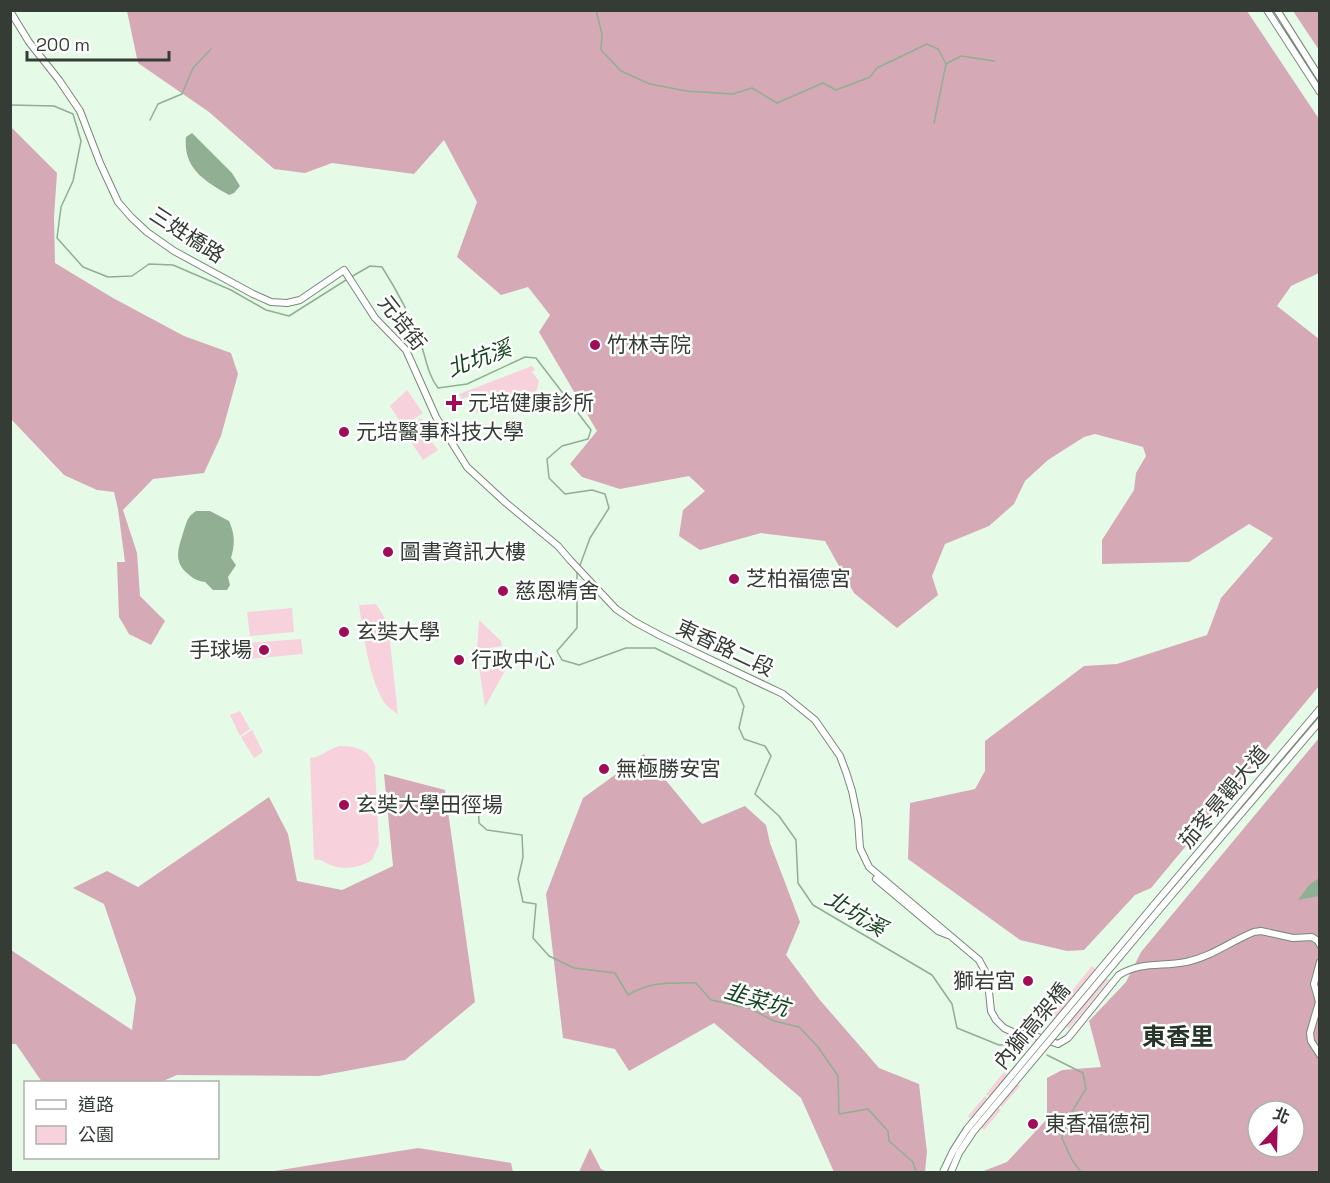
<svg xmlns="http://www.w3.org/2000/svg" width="1330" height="1183" font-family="'Space Grotesk','Noto Sans TC',sans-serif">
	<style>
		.green { fill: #f7d2dd }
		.forest { fill: #d5aab6; fill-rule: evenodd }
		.water { fill: #90af93 }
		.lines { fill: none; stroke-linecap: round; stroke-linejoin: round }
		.stream { stroke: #90af93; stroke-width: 1.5 }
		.minor-casing { stroke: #778979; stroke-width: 8 }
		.minor { stroke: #fff; stroke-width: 6 }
		.minor-bridge-casing { stroke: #778979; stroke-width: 8; stroke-linecap: butt }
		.minor-bridge { stroke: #fff; stroke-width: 6 }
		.poi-dot { fill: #9f0d56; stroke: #fff; stroke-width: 2 }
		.labels { text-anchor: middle; stroke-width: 5; stroke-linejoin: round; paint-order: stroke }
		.street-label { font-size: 21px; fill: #343c35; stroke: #fff }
		.poi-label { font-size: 21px; fill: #343c35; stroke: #fff; text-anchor: start }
		.water-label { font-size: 22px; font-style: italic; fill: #14451f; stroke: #fff }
		.quarter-label { font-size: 24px; font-weight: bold; fill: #273629; stroke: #fff }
	</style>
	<rect width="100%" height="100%" fill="#e6fae8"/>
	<path class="green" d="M532 366 535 370 532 372 539 381C538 384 538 388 536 391 532 398 518 401 510 404 496 410 469 425 470 396L462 399 459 394Z
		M407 390 423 413 403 426 390 406Z
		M421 418 435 438 431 441 438 450 423 460 403 430Z
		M376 604 388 623 398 715C394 711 387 707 384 702 369 679 363 632 359 605Z
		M292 608 294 632 250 636 247 612Z
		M479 620 501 641 502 646 477 650Z
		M301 639 303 654 250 659 249 643Z
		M505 665 506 669 485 707 479 667Z
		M240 711 250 729 240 736 230 715Z
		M252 730 263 752 254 758 241 737Z
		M339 746C354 746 370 749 375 766L379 844 372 860C359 868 343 871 328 864 322 861 321 859 314 860L310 758C320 758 328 749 339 746Z
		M1092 966 1109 980 1069 1029 1052 1015Z
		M1004 1072 1020 1086 1002 1107 986 1094Z
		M985 1096 1001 1110 984 1130 968 1116Z"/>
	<path class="forest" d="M127 11H1247L1319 119V273L1291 286 1277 306 1319 339V686L1151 888 1135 895 1084 950 1067 951 1020 940 908 859 910 803 975 789 985 771V741L1084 666 1117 664 1207 635 1221 598 1273 538 1249 524 1189 562 1102 564V540L1134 490 1136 473 1146 456 1143 447 1095 434 1084 437 1048 460 1025 481 1014 504 989 526 945 544 932 576 938 595 897 628 854 593 825 541 761 533 700 550 679 536 683 510 705 491 689 476 620 489 582 477 570 464 597 431 539 332 550 315 528 287 501 295 457 257 477 202 444 140 414 174 332 163 305 173 274 169 209 112 138 63Z
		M1293 11H1319V50Z
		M11 127 57 173 54 217 55 263 113 298 184 336 231 353 238 374 221 436 204 473 153 479 123 510 137 553 140 596 165 621 151 645 129 634 119 617 117 562H125L118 509 114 492 97 490 64 475 11 419Z
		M1319 738V1172H981L1007 1162 1047 1119V1078L1062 1070 1101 1067 1089 1021 1126 982 1141 952ZM1258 1111H1294V1147H1258Z
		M644 754 702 824 745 806 766 825 770 843 800 922 786 955 819 999 879 1068 919 1084 927 1152 925 1172H834L801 1098 714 1023 629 1071 615 1049 563 1038 546 894 583 798Z
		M384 774 445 790 475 1002 405 1060 319 1076 177 1075 161 1082H42L16 1044H11V950L132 1030 136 998 104 904 73 888 107 871 138 887 269 797 288 834 297 881 342 890 393 866Z
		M418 1148 511 1163 513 1172H268Z
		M590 1148 601 1169 607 1172H579Z"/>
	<path class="water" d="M192 133 232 173 240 186 234 193 229 195C205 181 183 169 186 137Z
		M196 511H210L229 521C235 534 235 544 231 558L236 565 228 577 230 585 227 590H213L205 582C197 581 194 579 188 574 172 561 179 547 184 530 187 521 188 516 196 511Z
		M1319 878V896L1298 900 1309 885Z"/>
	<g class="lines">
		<path class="stream" d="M596 10 602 34 601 50 621 71 650 84 686 91 733 94 752 88 777 103 823 83 836 90 870 77 877 68 927 44 938 49 946 64 934 123
			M946 64 961 56 994 61
			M10 105 54 106 73 114 81 141 73 181 61 207 57 238 83 267 108 277 132 276 149 264 173 265 231 290 266 310 289 316 346 280
			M150 120 158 104 182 94 193 68 211 49
			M351 277 370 266 382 267C398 292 411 317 421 344 426 359 428 375 438 388L467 384 525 357 536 358 591 430 588 439 562 446 547 459 549 478 565 494 592 490 605 494 609 508 590 538 579 568
			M577 572V628L557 651 562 660 579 665 626 648H655L736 688 744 706 739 728 744 739 765 746 771 756 755 794 779 816 796 840 798 883 813 905 932 975 952 1004 957 1028 999 1045 1021 1044
			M478 800 479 823 487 830 522 835 523 857 518 879 523 902 536 904 533 938 549 956 574 968 615 973 628 995C651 981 670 983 696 983L711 1000 749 1008 774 1021 799 1027 818 1047 838 1076 839 1114 868 1109 888 1131 889 1141 913 1162 916 1172
			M1047 1055 1083 1073 1086 1089 1068 1118 1062 1138 1072 1160 1081 1172"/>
		<defs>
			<path id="minor" d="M1267 10 1320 92
				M1277 10 1320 78
				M10 11 29 42 59 80 80 111 100 163 118 202 131 217 147 232 174 251 253 294 271 302 287 303 300 300 344 270 375 318 406 350 436 417 467 467 506 503 558 546 570 560 616 609 635 622 661 636 783 694 815 720 840 756 846 772 852 791 858 820 860 848 869 867 979 960 985 971 988 982 991 1011 996 1020 1004 1028 1017 1034H1029L1058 1044 1068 1038 1119 975C1142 961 1161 967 1186 962 1211 957 1231 941 1254 932L1261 931 1293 938 1312 937 1318 941 1320 945
				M876 879 938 931 948 935
				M1153 906 1320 709
				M1158 911 1320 721
				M1320 962 1314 984 1319 1002 1310 1033 1311 1041 1320 1055"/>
		</defs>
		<use href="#minor" class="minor-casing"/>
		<use href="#minor" class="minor"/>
		<defs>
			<path id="minor-bridge" d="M943 1172 953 1151 967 1129 1153 906
				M951 1172 959 1153 973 1132 1158 911"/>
		</defs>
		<use href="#minor-bridge" class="minor-bridge-casing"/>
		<use href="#minor-bridge" class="minor-bridge"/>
	</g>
	<g class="poi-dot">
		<circle cx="595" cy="345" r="6"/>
		<path d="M451 394h6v6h6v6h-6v6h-6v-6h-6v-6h6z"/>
		<circle cx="344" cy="432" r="6"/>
		<circle cx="388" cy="552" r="6"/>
		<circle cx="734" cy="579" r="6"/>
		<circle cx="503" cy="591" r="6"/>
		<circle cx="344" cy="632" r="6"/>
		<circle cx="264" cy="650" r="6"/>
		<circle cx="459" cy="660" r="6"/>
		<circle cx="604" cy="769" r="6"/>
		<circle cx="344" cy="805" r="6"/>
		<circle cx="1028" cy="981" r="6"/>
		<circle cx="1033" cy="1124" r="6"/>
	</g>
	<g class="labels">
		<g class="street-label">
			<text transform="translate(187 235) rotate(33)" y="7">三姓橋路</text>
			<text transform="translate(402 323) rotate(52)" y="7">元培街</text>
			<text transform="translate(725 648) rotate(25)" y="7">東香路二段</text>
			<text transform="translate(1224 797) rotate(-50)" y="7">茄苳景觀大道</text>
			<text transform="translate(1032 1026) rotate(-50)" y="7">內獅高架橋</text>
		</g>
		<g class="poi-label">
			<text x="607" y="352">竹林寺院</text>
			<text x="468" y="410">元培健康診所</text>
			<text x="356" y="439">元培醫事科技大學</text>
			<text x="400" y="559">圖書資訊大樓</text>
			<text x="746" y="586">芝柏福德宮</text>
			<text x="515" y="598">慈恩精舍</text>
			<text x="356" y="639">玄奘大學</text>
			<text x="252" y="657" text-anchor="end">手球場</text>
			<text x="471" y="667">行政中心</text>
			<text x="616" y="776">無極勝安宮</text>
			<text x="356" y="812">玄奘大學田徑場</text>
			<text x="1016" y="988" text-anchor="end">獅岩宮</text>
			<text x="1045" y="1131">東香福德祠</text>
		</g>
		<g class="water-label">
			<text transform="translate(479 358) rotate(-20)" y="8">北坑溪</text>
			<text transform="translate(856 913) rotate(31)" y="8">北坑溪</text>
			<text transform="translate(757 999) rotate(17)" y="8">韭菜坑</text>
		</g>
		<g class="quarter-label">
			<text x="1178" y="1045">東香里</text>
		</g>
	</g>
	<rect width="1330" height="1183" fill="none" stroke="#343c35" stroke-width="24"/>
	<rect x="24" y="1081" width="195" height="78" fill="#ffffff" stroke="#aeb1ae" stroke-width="1.5"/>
	<rect x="36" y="1100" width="30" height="9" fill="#ffffff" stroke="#aeb1ae" stroke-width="1.5"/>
	<text x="78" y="1111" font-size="18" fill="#343c35">道路</text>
	<rect x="36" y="1126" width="30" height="18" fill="#f7d2dd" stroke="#aeb1ae" stroke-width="1.5"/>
	<text x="78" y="1141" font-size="18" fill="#343c35">公園</text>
	<g transform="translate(1276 1129) rotate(22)"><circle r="28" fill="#ffffff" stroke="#aeb1ae" stroke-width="1.5"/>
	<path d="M0-4.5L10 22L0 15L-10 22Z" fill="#9f0d56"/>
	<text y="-9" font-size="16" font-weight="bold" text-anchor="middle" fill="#343c35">北</text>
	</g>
	<path d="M27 51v9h142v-9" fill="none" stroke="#343c35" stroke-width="3"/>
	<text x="36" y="51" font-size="18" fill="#343c35" stroke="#ffffff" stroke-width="4.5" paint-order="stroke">200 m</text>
</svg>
